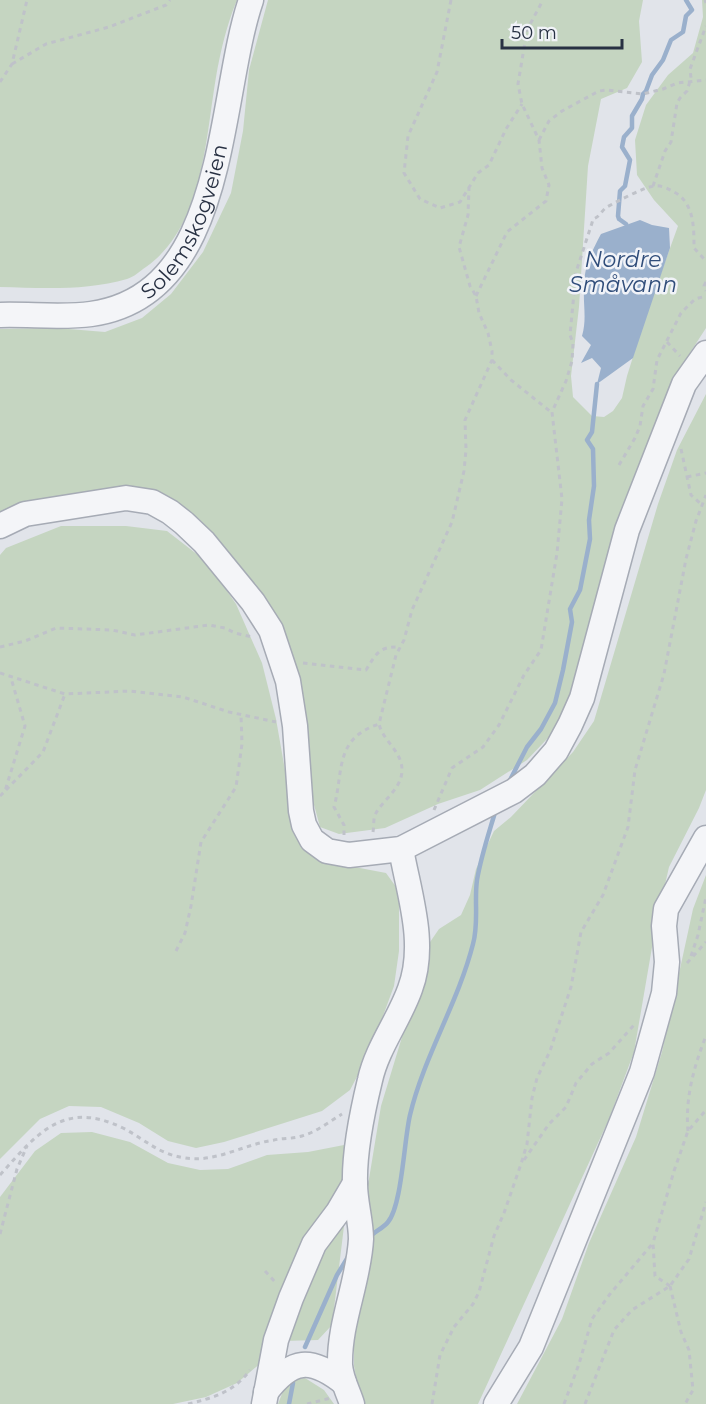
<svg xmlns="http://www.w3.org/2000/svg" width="706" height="1404" font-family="Montserrat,sans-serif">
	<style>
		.green { fill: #c5d5c1 }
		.water { fill: #9ab0cc }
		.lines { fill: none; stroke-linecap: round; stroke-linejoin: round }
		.stream { stroke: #9ab0cc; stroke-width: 4.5 }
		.minor-casing { stroke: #a6abb5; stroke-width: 27 }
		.path { stroke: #bfc2c9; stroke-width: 3; stroke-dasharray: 4.5 4.5; stroke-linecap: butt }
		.minor { stroke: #f4f5f8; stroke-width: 24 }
		.labels { text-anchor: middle; stroke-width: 5; stroke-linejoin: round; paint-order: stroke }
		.street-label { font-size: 21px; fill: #283143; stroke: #f1f3f8 }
		.water-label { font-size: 22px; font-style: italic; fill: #304d7a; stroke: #f1f3f8 }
	</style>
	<rect width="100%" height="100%" fill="#e1e4ea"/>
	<path class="green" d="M0 0H237C229 19 223 41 219 61 205 128 208 223 146 267 140 271 134 277 127 279 86 291 42 288 0 287Z
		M268 0H643L639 21 642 62 627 88 601 99 588 166 579 307 571 376 573 397 592 416 604 417 613 411 622 398 627 376 647 312 678 226 654 200 637 175 635 140 646 105 668 75 693 53 703 17 702 0H706V328L677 373 566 719 527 760 480 790 438 804 385 828 339 834 320 827 309 786 273 614 228 551 199 519 163 501 0 519V329L57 328 105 332 142 318 171 294 203 252 231 193 243 131 249 70Z
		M706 394V790L699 808 669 867 656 924 634 1052 609 1119 478 1404H361L354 1366V1317L362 1258 368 1185 381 1106 409 1014 428 945 439 929 461 915 470 895 476 869 494 831 511 817 573 752 594 721 658 504 677 450Z
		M61 526H126L167 531 207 562 236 604 262 663 276 719 289 793 344 865 386 873 399 891V951L394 986 369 1054 350 1090 322 1111 224 1142 196 1148 168 1141 139 1123 101 1107 69 1106 40 1119 0 1159V555L6 548Z
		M706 875V1404H517L562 1319 589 1243 636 1137 662 1052 693 909Z
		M92 1132 130 1142 168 1163 200 1170 228 1169 267 1155 308 1152 344 1145 353 1152 332 1325 318 1340 283 1341 262 1362 237 1383 206 1397 173 1404H0V1197L35 1151 61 1133Z
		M305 1378 324 1390 334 1404H278L287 1381Z"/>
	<path class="water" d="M640 220 652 225 669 228 670 248 633 358 597 384 601 368 592 358 581 363 591 345 582 336C587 319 583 305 584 288 584 266 591 253 601 234Z"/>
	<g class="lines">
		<path class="stream" d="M626 224 619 219 618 216 620 191 625 186 630 160 622 147 624 137 632 128V116L642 99 643 94 646 91 652 75 663 60 671 40 683 32 686 16 692 10 686 0
			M509 782 527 747 541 729 555 703 563 670 572 622 570 609 580 590 590 539 589 520 594 486 593 449 587 440 592 432 597 384
			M373 1234C378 1230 384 1227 388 1222 402 1205 404 1140 410 1115 424 1056 458 1003 473 944 479 923 474 901 477 880 481 856 489 833 496 809
			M305 1347 337 1275 348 1257
			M289 1404 293 1383"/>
		<defs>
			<g id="minor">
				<path id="s1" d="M0 315C29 314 63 318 91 314 229 295 217 99 251 0"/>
				<path d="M0 526 25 514 126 498 152 502 170 512 184 523 204 542 253 602 271 630 288 681 295 726 301 811 304 825 312 840 327 851 349 855 401 849 514 791 535 775 556 751 570 725 582 698 627 530 684 384 706 353"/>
				<path d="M266 1392C292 1358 311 1357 344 1383"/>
				<path d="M264 1404 276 1340 291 1298 314 1244 338 1212 355 1183"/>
				<path d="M352 1404C348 1391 341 1379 340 1365 339 1322 359 1281 361 1239 361 1221 355 1202 355 1184 354 1151 362 1113 370 1080 377 1048 399 1020 410 989 427 944 409 894 401 849"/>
				<path d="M496 1404 531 1347 642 1072 664 993 667 962 664 926 666 909 706 838"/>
			</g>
		</defs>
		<use href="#minor" class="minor-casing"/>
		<path class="path" d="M451 0 437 72 408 136 404 173 420 199 440 208 460 202 478 173 489 165 506 129 522 104
			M705 0 706 3
			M12 64 46 44 109 27 166 5 170 0
			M0 82 12 64 27 0
			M539 140 549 121 562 111 599 91 607 90 643 94 663 89 677 83 706 80
			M653 186 665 151 671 142 677 103 680 98 687 91 691 78 690 69 706 26
			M706 282 704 286 706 291
			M476 296 507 232 546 201 549 185 542 168 539 140 522 104 518 84 527 30 543 0
			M667 342 680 356
			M492 360 511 380 551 412
			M681 449 691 495 701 504
			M619 465 635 438 640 426 643 406 653 389 657 360 681 313 695 299 706 296
			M687 477 706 473
			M0 647 25 641 56 628 112 630 135 635 209 625 225 628 235 633 252 637
			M303 663 366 670C376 654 379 646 400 647
			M0 673 65 694 130 691 183 697 229 712 276 722
			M6 790 43 752 65 694
			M0 796 5 791 25 726 11 678
			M434 810 452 768 483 747 499 725 524 675 541 650 557 553 562 499 552 412 566 381 572 361 573 343 570 335 576 272 592 223 593 219C600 217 601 211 607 207 618 201 642 188 654 186 660 185 667 188 672 191 694 201 694 226 694 248L706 261
			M373 832C374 826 373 818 376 813 384 799 402 788 402 770 402 751 383 741 379 724L396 655 404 640 412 610 452 522 464 471 466 450 465 420 492 360V351L488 333 479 313 476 296 470 286 459 247 468 215 469 187
			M344 835V825L334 807C344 770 334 739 379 724
			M176 951 185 933 191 906 201 842 236 787 242 744 241 714
			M691 956 698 935 706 897
			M687 963 706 942
			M688 1131C685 1098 694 1066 706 1036
			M524 1160 549 1124 566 1107 576 1083 592 1064 609 1053 634 1025
			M0 1175C37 1134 63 1099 123 1128 146 1140 158 1154 185 1158 215 1163 245 1144 274 1140 283 1138 293 1139 302 1136 316 1132 329 1122 342 1114
			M0 1234 17 1169 27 1146
			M265 1271 277 1284
			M670 1286 655 1276 653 1243 674 1171 688 1131 706 1110
			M670 1286 681 1332 689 1350 693 1390 685 1404
			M188 1404C213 1398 234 1392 250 1370
			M307 1404 331 1398
			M432 1404 440 1355 454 1327 473 1304 479 1292 494 1236 504 1213 521 1164 527 1144 532 1098 537 1078 550 1051 571 987 581 932 603 895 628 827 635 770 664 674 686 559 696 521 706 495
			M564 1404 579 1364 592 1319 610 1294 653 1243
			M585 1404 614 1330 632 1310 670 1286 689 1259 706 1202"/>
		<use href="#minor" class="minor"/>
	</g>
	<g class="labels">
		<g class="street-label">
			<text dy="7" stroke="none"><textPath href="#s1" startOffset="234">Solemskogveien</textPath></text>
		</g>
		<g class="water-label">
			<text x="623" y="267">Nordre<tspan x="623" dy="25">Småvann</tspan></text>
		</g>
	</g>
	<path d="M502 39v9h120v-9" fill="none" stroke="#283143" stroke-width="3"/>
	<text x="511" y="39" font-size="18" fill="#283143" stroke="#f1f3f8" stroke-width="4.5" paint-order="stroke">50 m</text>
</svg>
